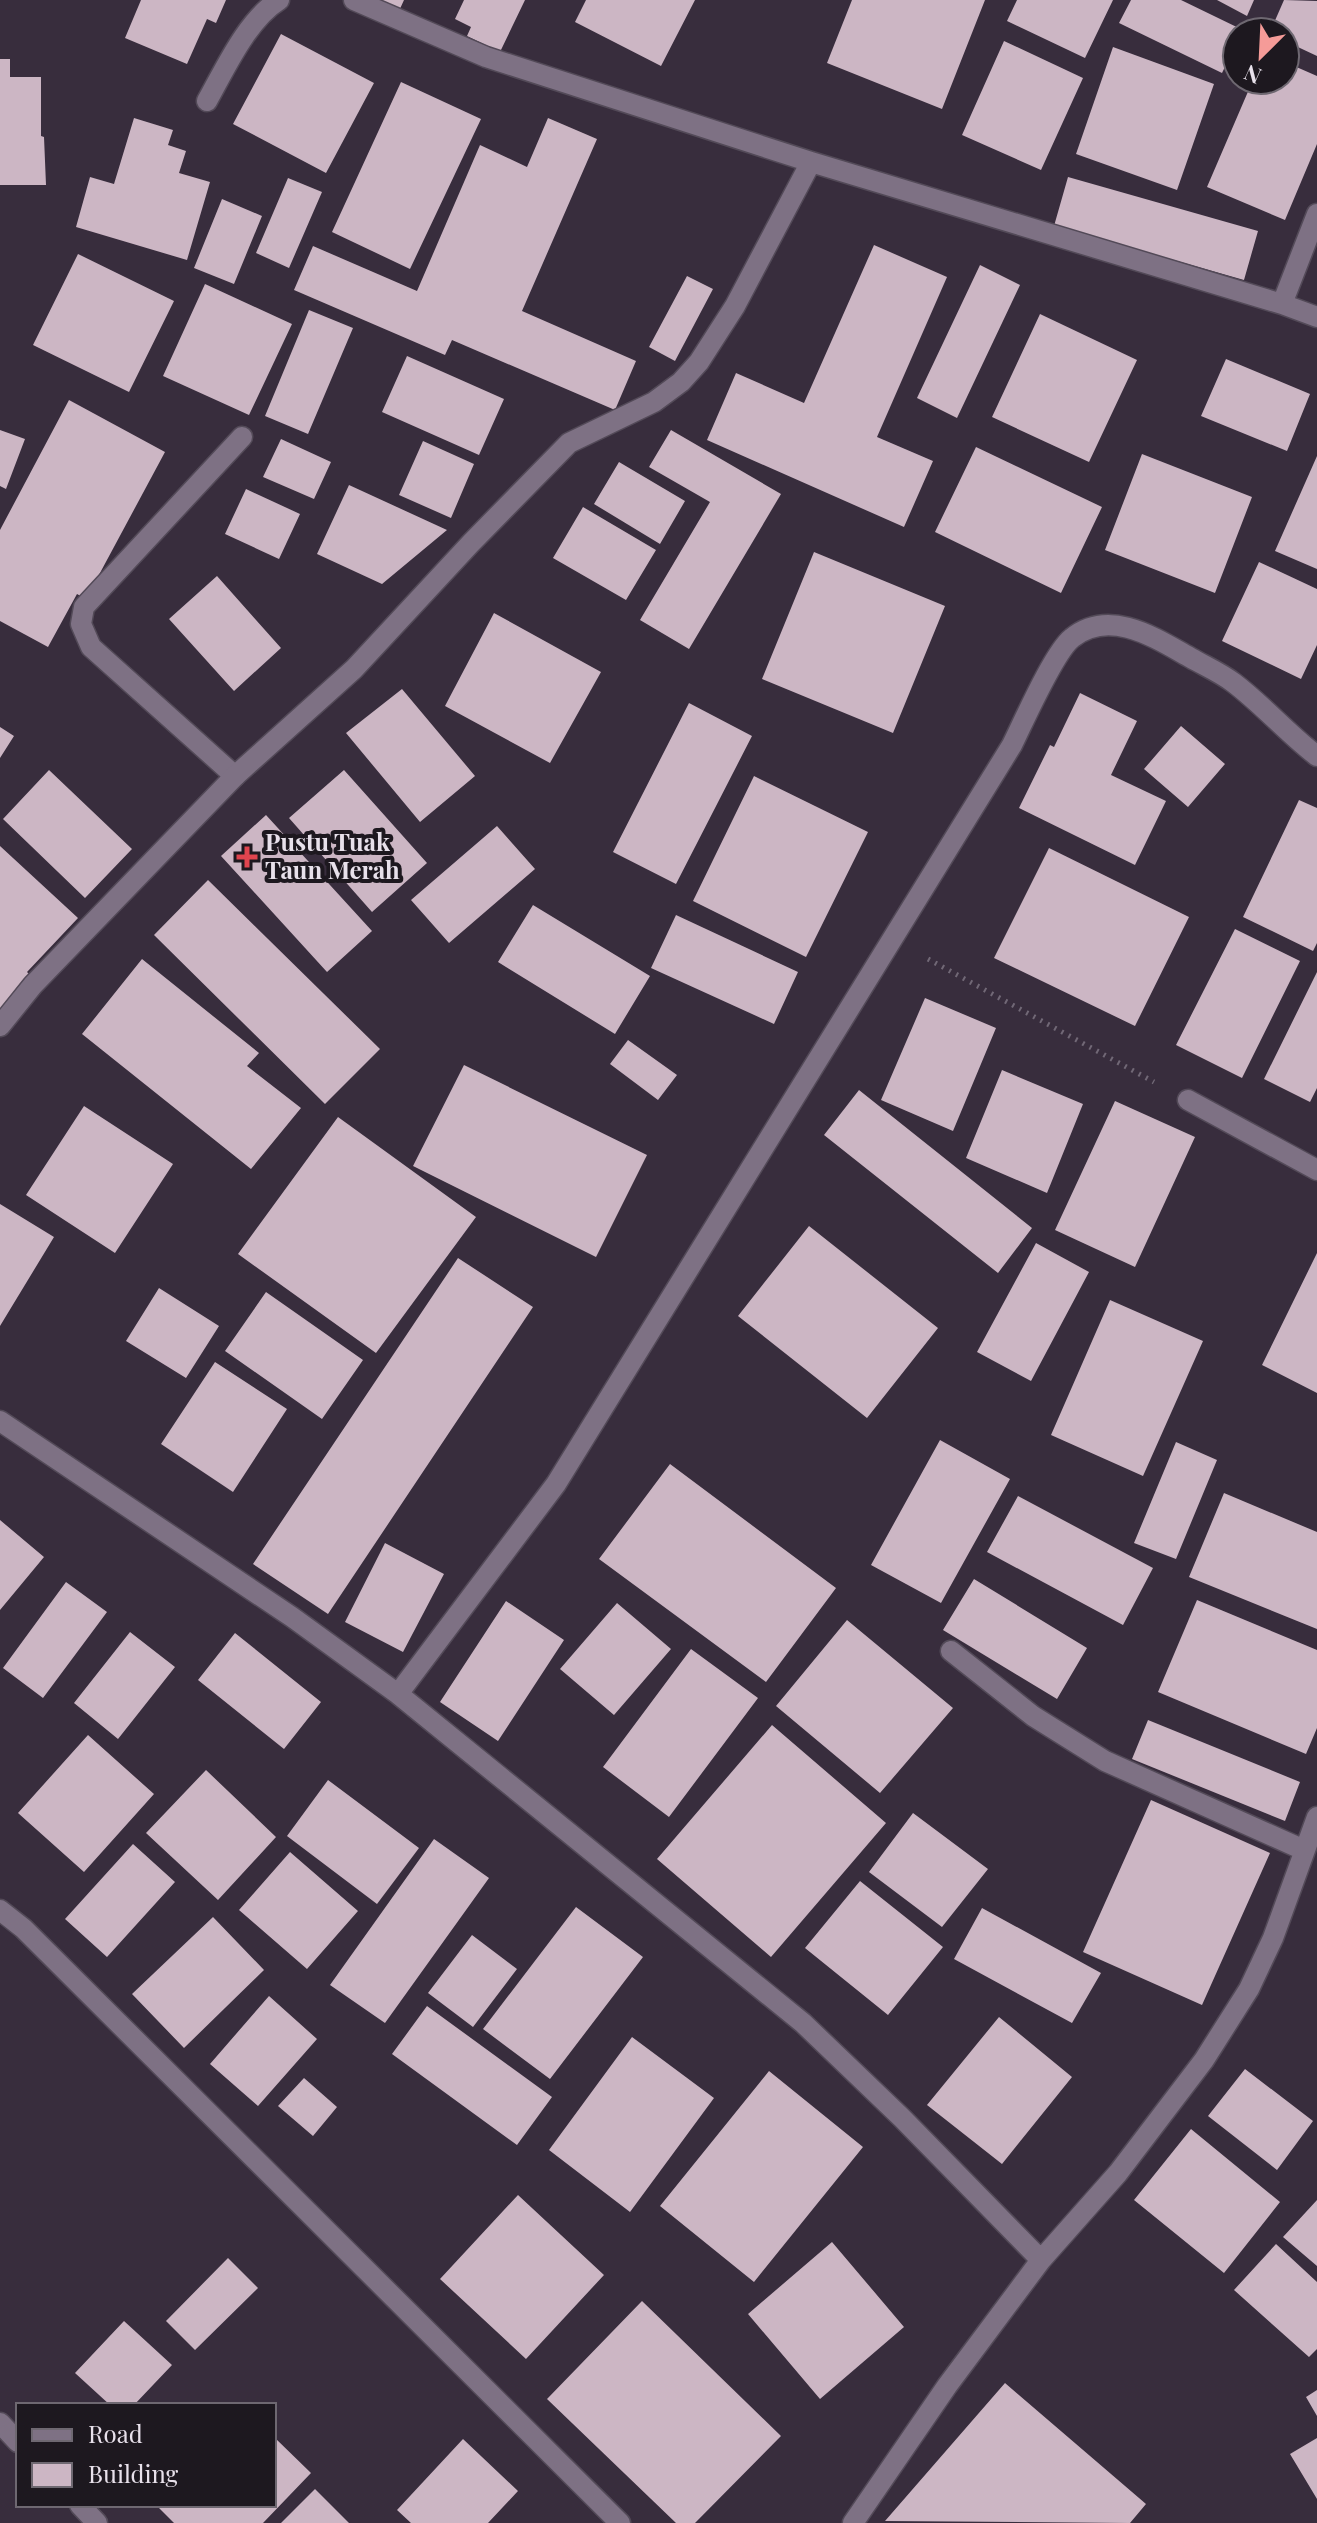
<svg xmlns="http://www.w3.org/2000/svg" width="1317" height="2523" font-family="'Playfair Display',serif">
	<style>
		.building { fill: #ccb6c4 }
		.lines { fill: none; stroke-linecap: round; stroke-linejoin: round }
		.lane-casing { stroke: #534a58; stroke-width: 23 }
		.street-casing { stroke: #534a58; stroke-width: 23 }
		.path { stroke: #716876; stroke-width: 5; stroke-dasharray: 2 6; stroke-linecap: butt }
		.lane { stroke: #7e7184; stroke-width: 20 }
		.street { stroke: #7e7184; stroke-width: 20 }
		.health-dot { fill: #e0444e; stroke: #1d181f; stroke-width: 3 }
		.labels { text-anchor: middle; stroke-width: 8; stroke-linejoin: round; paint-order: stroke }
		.poi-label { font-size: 24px; font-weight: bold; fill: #e8e1eb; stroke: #1d181f; text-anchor: start }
	</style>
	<rect width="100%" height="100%" fill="#382d3d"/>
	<path class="building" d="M141 0H226L216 23 207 19 187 64 125 38Z
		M376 0H404L399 11Z
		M464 0H525L500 52 467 36 471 27 455 19Z
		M586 0H695L661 66 575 22Z
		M852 0H985L942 109 827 63Z
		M1017 0H1113L1085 58 1007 21Z
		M1131 0H1181L1247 32H1237V42L1222 73 1119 23Z
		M1217 0H1254L1247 16Z
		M1284 0 1317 1V56L1285 41V32H1270Z
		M281 34 374 83 326 173 233 124Z
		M1004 41 1083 78 1041 170 962 135Z
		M1113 47 1214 84 1177 190 1076 154Z
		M0 59H10V77H41V136L44 137 46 185H0Z
		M1285 62 1317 76V144L1285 220 1207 187 1253 80H1285Z
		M401 82 481 119 410 269 332 232Z
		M134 118 173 130 168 145 186 151 179 173 210 182 187 260 76 227 90 177 114 184Z
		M548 118 597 139 522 311 636 361 615 410 452 340 445 355 294 290 313 246 417 291 480 145 527 167Z
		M1068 177 1258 231 1244 280 1054 226Z
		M288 178 322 192 289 268 256 253Z
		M222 199 262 216 234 284 194 268Z
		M874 245 947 277 877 437 933 461 904 527 707 440 736 373 804 403Z
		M78 254 174 301 129 392 33 345Z
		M980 265 1020 285 957 418 917 398Z
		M687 276 713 289 675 361 649 347Z
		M205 284 292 324 249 415 163 376Z
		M309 310 353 328 308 434 265 416Z
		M1040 314 1137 360 1089 462 992 417Z
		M407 356 504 399 479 455 382 412Z
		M1226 359 1310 394 1287 451 1201 416Z
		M69 400 165 452 86 599 77 594 48 647 0 621V530Z
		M0 430 25 439 6 489 0 486Z
		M671 430 781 494 689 649 640 620 710 502 649 467Z
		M281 439 331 462 314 499 263 477Z
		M423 441 474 464 451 518 399 495Z
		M976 447 1102 507 1061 593 935 532Z
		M1142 454 1252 497 1215 593 1105 550Z
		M1317 456V569L1275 551Z
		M619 462 685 501 660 544 594 504Z
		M349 485 447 530 382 584 317 554Z
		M246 489 300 514 279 559 225 534Z
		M583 507 656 550 626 600 553 558Z
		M814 552 945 606 893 733 762 679Z
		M1259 562 1317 589V645L1301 679 1222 641Z
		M217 576 281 648 234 691 169 619Z
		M494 613 601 672 550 763 445 706Z
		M402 689 475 776 420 822 346 733Z
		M1080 693 1137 721 1111 775 1166 801 1135 865 1019 808 1050 745 1054 747Z
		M689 703 752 736 676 884 613 852Z
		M1181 726 1225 764 1188 807 1144 769Z
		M0 727 14 736 0 758Z
		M49 770 132 849 85 898 3 819Z
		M344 770 427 863 372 912 289 818Z
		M754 776 868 832 806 957 693 901Z
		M1299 800 1317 808V943L1313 951 1243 917Z
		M266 815 372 931 327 972 221 856Z
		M497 826 535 869 449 943 411 900Z
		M0 846 78 918 27 972 32 977 0 1010Z
		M1049 848 1189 917 1135 1026 994 958Z
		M208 880 380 1049 325 1104 154 935Z
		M533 905 650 976 615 1034 498 962Z
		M676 915 798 972 774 1024 651 968Z
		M1235 929 1300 961 1242 1078 1176 1045Z
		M142 959 259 1053 247 1066 301 1108 251 1169 82 1034Z
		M1317 972V1088L1310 1102 1264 1079Z
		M925 998 996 1028 953 1131 881 1100Z
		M628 1040 677 1075 658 1100 610 1064Z
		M464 1065 647 1155 596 1257 413 1166Z
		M1002 1070 1083 1104 1047 1193 966 1158Z
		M859 1090 1032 1228 998 1273 824 1135Z
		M1115 1101 1195 1137 1135 1267 1055 1230Z
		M84 1106 173 1164 115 1253 26 1195Z
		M338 1117 476 1217 376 1353 238 1254Z
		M0 1204 54 1237 0 1326Z
		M809 1226 938 1328 867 1418 738 1316Z
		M1036 1243 1089 1272 1031 1381 977 1352Z
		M1317 1253V1393L1262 1365Z
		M458 1258 533 1307 328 1614 253 1564Z
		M159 1288 219 1326 186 1378 126 1341Z
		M266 1292 363 1360 322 1419 225 1351Z
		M1110 1300 1203 1341 1143 1476 1051 1435Z
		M215 1362 287 1409 233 1492 161 1444Z
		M940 1440 1010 1479 941 1603 871 1565Z
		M1176 1442 1217 1460 1176 1559 1134 1543Z
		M670 1464 836 1588 766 1682 599 1559Z
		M1224 1493 1317 1532V1629L1189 1577Z
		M1018 1496 1153 1568 1123 1625 987 1552Z
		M0 1520 44 1557 0 1610Z
		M385 1543 444 1574 403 1652 345 1622Z
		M974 1579 1087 1648 1057 1699 943 1630Z
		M66 1582 107 1612 43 1698 3 1668Z
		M1197 1600 1317 1650V1728L1306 1754 1158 1692Z
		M506 1601 564 1640 498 1741 440 1702Z
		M617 1603 671 1649 614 1715 560 1669Z
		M847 1620 953 1708 880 1793 776 1706Z
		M130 1632 175 1667 118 1739 74 1703Z
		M235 1633 321 1702 284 1749 198 1680Z
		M691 1649 758 1698 669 1817 603 1767Z
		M1148 1720 1300 1782 1285 1821 1132 1759Z
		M772 1725 886 1823 771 1957 657 1859Z
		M88 1735 154 1794 84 1872 18 1813Z
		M206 1770 276 1837 218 1900 146 1833Z
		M328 1780 419 1848 377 1904 287 1836Z
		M1151 1800 1270 1853 1202 2005 1083 1952Z
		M913 1813 988 1869 942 1927 869 1872Z
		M434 1839 489 1878 385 2023 330 1985Z
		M133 1844 175 1882 107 1957 65 1919Z
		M290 1852 358 1911 307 1969 239 1910Z
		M860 1881 943 1947 888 2015 805 1948Z
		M576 1907 643 1957 550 2079 483 2029Z
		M982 1908 1101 1973 1072 2023 954 1959Z
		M213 1917 264 1970 184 2048 132 1994Z
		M472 1935 517 1969 473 2027 428 1993Z
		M269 1996 317 2039 258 2106 210 2064Z
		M427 2006 552 2097 517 2145 392 2054Z
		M999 2017 1072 2077 1002 2164 927 2105Z
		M632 2037 714 2098 630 2212 549 2150Z
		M1245 2069 1313 2121 1277 2170 1208 2116Z
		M769 2071 863 2147 754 2282 660 2206Z
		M304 2078 337 2107 313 2136 278 2106Z
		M1191 2129 1280 2202 1224 2273 1134 2200Z
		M518 2195 604 2275 526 2359 440 2279Z
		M1317 2200V2266L1283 2237Z
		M832 2242 904 2327 820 2399 748 2314Z
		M1276 2244 1317 2282V2349L1309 2357 1234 2290Z
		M228 2258 258 2288 195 2350 166 2321Z
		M642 2301 781 2436 695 2523H676L547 2399Z
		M124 2321 172 2365 134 2405H110L75 2373Z
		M1005 2383 1146 2504 1130 2523 885 2521Z
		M1317 2390V2416L1306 2397Z
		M274 2437 311 2473 263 2523H174L156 2505H274Z
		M1317 2438V2499L1290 2454Z
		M463 2439 518 2491 488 2523H411L397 2510Z
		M315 2489 349 2523H281Z"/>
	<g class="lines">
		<defs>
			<path id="lane" d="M235 776 91 647 81 624 84 607 242 437"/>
			<path id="street" d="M354 0 486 57 811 162 1282 304 1317 317
				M207 101C225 69 247 20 279 0
				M1282 304 1317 214
				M0 1026 33 985 235 776 354 669 471 543 569 443 654 402 681 382 699 362 735 306 811 162
				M1188 1100 1317 1170
				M0 1421 292 1617 398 1694 803 2023 902 2118 1041 2260
				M951 1651 1033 1716 1105 1761 1304 1850
				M398 1694 556 1484 1012 745C1024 721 1054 652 1072 638 1110 607 1157 639 1191 658 1205 666 1221 673 1234 683 1263 705 1288 734 1317 756
				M0 1910 23 1928 620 2523
				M0 2423 18 2442
				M80 2505 97 2523
				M853 2523 947 2386 1041 2260 1118 2173 1204 2060 1249 1989 1273 1938 1317 1817"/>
		</defs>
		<use href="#lane" class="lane-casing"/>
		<use href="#street" class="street-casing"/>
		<path class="path" d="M928 959 1154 1082"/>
		<use href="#lane" class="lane"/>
		<use href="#street" class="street"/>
	</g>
	<path class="health-dot" d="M243 845h8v8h8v8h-8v8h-8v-8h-8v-8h8z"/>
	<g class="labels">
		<g class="poi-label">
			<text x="265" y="851">Pustu Tuak<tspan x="265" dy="28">Taun Merah</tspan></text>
		</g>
	</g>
	<rect x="16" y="2403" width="260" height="104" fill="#1d181f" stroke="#6e6871" stroke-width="2"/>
	<rect x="32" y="2429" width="40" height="12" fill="#7e7184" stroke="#6e6871" stroke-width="2"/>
	<text x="88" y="2443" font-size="24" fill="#e8e1eb">Road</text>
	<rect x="32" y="2463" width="40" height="24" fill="#ccb6c4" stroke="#6e6871" stroke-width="2"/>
	<text x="88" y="2483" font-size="24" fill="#e8e1eb">Building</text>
	<g transform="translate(1261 56) rotate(204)"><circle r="38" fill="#1d181f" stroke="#6e6871" stroke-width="2"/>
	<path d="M0-6L14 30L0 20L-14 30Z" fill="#f59b98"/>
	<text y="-12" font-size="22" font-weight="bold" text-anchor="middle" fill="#e8e1eb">N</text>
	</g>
</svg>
